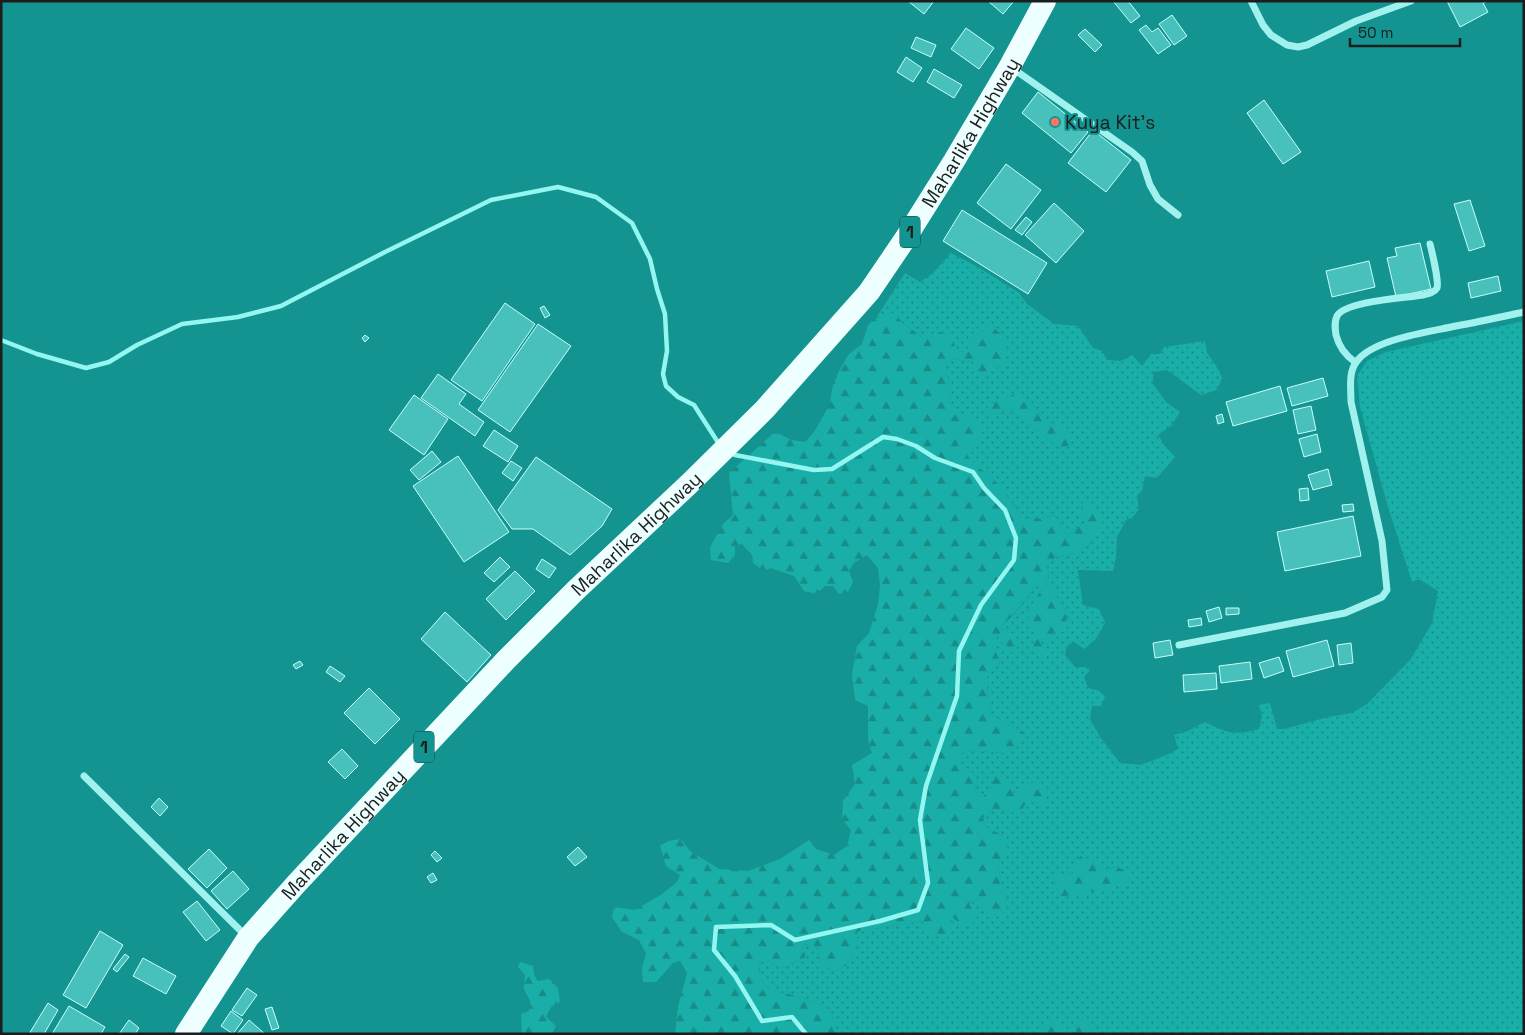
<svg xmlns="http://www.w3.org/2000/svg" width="1525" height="1035" font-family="'Space Grotesk',sans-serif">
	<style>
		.grass { fill: url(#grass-dots); fill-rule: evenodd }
		.forest { fill: url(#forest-firs) }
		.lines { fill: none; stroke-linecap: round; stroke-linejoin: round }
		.stream { stroke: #93f6f0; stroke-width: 4.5 }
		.building { fill: #48c1bd; stroke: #c9fdfa }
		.service { stroke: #a1f2ef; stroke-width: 7 }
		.primary { stroke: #edffff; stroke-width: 22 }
		.poi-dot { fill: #ff7563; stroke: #139490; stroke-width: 2 }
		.labels { text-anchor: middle; stroke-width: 4; stroke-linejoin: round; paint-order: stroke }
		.shield { fill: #139490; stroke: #1a4140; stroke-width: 1 }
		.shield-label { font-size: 18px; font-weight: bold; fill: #1d1d1d }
		.poi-label { font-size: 19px; fill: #1d1d1d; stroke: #139490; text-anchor: start }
		.street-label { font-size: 19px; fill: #1d1d1d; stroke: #139490 }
	</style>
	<defs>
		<pattern id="grass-dots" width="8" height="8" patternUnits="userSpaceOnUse" patternTransform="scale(1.25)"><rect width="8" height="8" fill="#1aaea8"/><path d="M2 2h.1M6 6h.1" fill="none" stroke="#178d88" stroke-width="1.8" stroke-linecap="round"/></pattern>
		<pattern id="forest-firs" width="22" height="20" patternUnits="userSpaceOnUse" patternTransform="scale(1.25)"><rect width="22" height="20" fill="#1aaea8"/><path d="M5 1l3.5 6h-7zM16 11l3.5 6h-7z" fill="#178d88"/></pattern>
	</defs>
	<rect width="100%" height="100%" fill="#139490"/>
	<path class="grass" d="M951 253 978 267 1019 293 1027 304 1054 324 1078 326 1093 348 1102 351 1107 360 1121 361 1132 355 1142 366 1151 354H1160L1164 347 1205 341 1207 353 1218 368 1222 378 1217 390 1201 395 1167 370 1153 372V384L1166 402 1180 412 1172 425 1158 435 1165 446 1175 457 1157 478 1145 476 1142 491 1137 495 1139 509 1132 518 1126 520 1117 537 1116 557 1113 571 1078 570 1083 605 1099 609 1105 623 1096 639 1084 649 1074 642 1067 646 1065 655 1075 667H1086L1090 670 1084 677 1088 688 1099 691 1105 697 1101 706H1092L1090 719 1100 737 1120 763 1141 765 1169 754 1178 749 1174 735 1188 731 1205 722C1227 733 1235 736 1259 729L1262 716 1259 705 1270 703 1277 729H1284L1328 717 1352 713 1367 704 1411 659 1432 623 1438 591 1419 579 1412 582 1388 507 1360 407 1357 376 1367 361 1386 352 1524 321V1034H1093L1091 1029 1081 1018 1075 1034 1059 1033V1021L1045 1025 1040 1034H838L829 1008 795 996 769 989 760 978 759 964 767 961 782 968 805 957 803 944 817 947 821 965 835 971 847 965 856 947 857 931 922 921 950 915 978 898 988 914 1007 907 998 865 1004 836 985 827 983 817 996 809 1011 812 1028 800 1046 807 1019 793 1011 792 995 775 991 790 981 799 975 791 977 777 962 764 959 755 968 750 1002 753 1025 733 1008 725 991 714 988 700 987 677 1000 663 993 645 998 633H1009L1000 627C1015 615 1026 601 1036 585L1042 588C1035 603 1033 625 1040 640L1051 638 1066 626C1066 621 1067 614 1065 610 1061 599 1051 592 1046 583L1049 574 1047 567 1055 557 1067 556 1089 545 1083 501 1081 511 1085 522 1070 534 1061 528 1055 515 1042 519 1021 518 1014 505 994 480 971 462 966 453 957 412 950 407 949 385 946 367 953 359 973 362 990 325 978 334 969 338V352H956L924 338 903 324 895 314 876 318 905 273 920 282 932 274ZM1030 400 1042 417 1072 436 1060 449 1038 430 1022 420 1010 409 998 413 987 403ZM1094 863 1103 870 1117 867 1058 896 1054 878 1073 873Z"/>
	<path class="forest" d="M895 313 903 324 924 338 940 332 953 340 956 352H968V338L978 334 990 325 1006 338 1004 363 987 375 978 373 973 362 953 359 946 367 949 385 950 407 978 423 981 434 966 453C973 465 984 470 994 480 1005 491 1014 505 1021 518L1042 519 1055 515 1061 528 1070 534 1085 522 1081 511 1083 501 1095 507 1103 520 1089 545 1067 556 1055 557 1047 567 1049 574 1046 583C1051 592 1061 599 1065 610 1067 615 1066 622 1066 627L1051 638 1040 640 1047 655H1038L1031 650 1036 631 1027 622 1028 611 1042 589 1036 585C1026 600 1015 614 1000 627L1009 633 1018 642 1016 653 1005 650 999 634 993 645 1000 663 987 677 988 700 991 714 1008 725 1025 733 1018 746 1002 753 968 750 959 755 962 764 977 777 975 791 981 798 991 790 995 775 1010 782 1011 792 1019 793 1025 784 1039 781 1047 795 1046 808 1028 800 1021 811 1011 812 996 809 983 817 985 827 1004 836 1008 850 998 865 1007 907 1001 916 988 914 978 898 969 904 977 917 973 923 963 926 951 916 953 924 947 938 929 934 922 921 858 931 856 947 847 965 835 971 821 965 817 947 803 944 805 957 782 968 767 961 759 963 760 978 769 989 795 996 829 1008 838 1034H675L678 1007 687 973 680 961 673 963 656 982H643L642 968 646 954 639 940 622 932 612 917 614 907 635 910 662 894 677 882 680 875 666 866 660 846 668 841 681 839 690 851 719 869 748 871 780 859 809 840 816 849 834 855 847 846 851 830 842 819 843 801 855 784 852 765 872 753 868 740V706L855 700 852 674 857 646 869 633 878 604 880 586 878 568 867 555 854 563 849 571 853 582 848 592 839 594 833 586H825L817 594 804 591 794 576 771 568 764 571 753 563 752 555 742 544 735 545V555L728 563 711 560 710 547 723 524 733 515 729 473 775 432 792 440 805 442 814 432 830 404 832 389 838 373 848 355 862 344 868 325 876 318Z
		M1014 394 1030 400 1042 417 1073 436 1069 445 1060 449 1038 430 1022 420 1010 409 998 413H989L987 403 998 402Z
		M1081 856 1094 863 1103 870 1117 867 1131 873 1126 883 1109 889 1058 897 1054 877 1073 873 1074 863Z
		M520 962 533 966 534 975 538 981 549 979 558 988 560 1002 551 1007 546 1017 555 1025 560 1034H522L521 1014 529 1011 530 1001 524 989 525 975 518 967Z
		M1081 1018 1091 1029 1093 1034H1075Z
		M1059 1020V1032L1072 1034H1040L1045 1025Z"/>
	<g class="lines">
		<path class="stream" d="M1 340 37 354 86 368 109 362 137 345 182 324 238 317 281 306 385 252 491 200 558 187 596 197 632 223 650 259 657 289 665 314 667 351 663 374 666 386 678 397 694 405 719 444
			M730 452 735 455 814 470 832 469 883 437 897 439 916 446 935 458 973 472 984 488 1005 510 1016 538 1014 560 981 605 959 651 957 696 926 786 920 820 928 883 918 910 880 921 795 940 771 925 716 927 714 950 735 976 762 1021 792 1017 806 1034"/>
	</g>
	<path class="building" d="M908 1H934L924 14Z
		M988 1H1014L1003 14Z
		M1113 1H1128L1140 16 1131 23Z
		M1447 1H1487L1483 3 1488 12 1460 27Z
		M1172 15 1187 36 1174 45 1159 24Z
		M1146 25 1152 32 1158 28 1171 45 1158 54 1139 30Z
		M966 28 994 48 979 69 951 49Z
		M1085 29 1102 45 1095 52 1078 35Z
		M916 37 936 45 931 57 911 48Z
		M906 57 922 68 913 82 897 72Z
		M934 69 962 85 954 98 927 82Z
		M1038 92 1088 132 1071 153 1022 113Z
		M1264 100 1301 152 1283 164 1247 113Z
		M1093 130 1131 160 1106 192 1068 163Z
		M1006 164 1041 190 1011 229 977 203Z
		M1470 200 1485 246 1469 251 1454 204Z
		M1054 203 1084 231 1056 263 1025 235Z
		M962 210 1047 263 1028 294 943 241Z
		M1026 217 1032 222 1022 235 1015 230Z
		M1420 243 1431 289 1396 297 1387 258 1397 256 1395 248Z
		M1369 261 1375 287 1332 297 1326 271Z
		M1498 276 1501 291 1471 298 1468 283Z
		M505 303 535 324 482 401 451 380Z
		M544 306 550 315 545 318 540 308Z
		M538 324 571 346 510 432 478 410Z
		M365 335 369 338 365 342 362 338Z
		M438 374 466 394 459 404 484 422 475 436 421 398Z
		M1323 378 1328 396 1292 406 1287 388Z
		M1280 386 1287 411 1233 426 1226 402Z
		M414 395 448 419 424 455 389 430Z
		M1311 406 1316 430 1298 434 1293 410Z
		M1222 414 1224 422 1218 424 1216 416Z
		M494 430 518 446 508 462 483 446Z
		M1317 434 1321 452 1304 457 1299 439Z
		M432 451 441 462 419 480 410 470Z
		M458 456 509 532 464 562 413 486Z
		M536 457 612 509 602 526 570 555 533 529H512L498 510Z
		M511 461 522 468 513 481 502 473Z
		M1328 469 1332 485 1313 490 1308 475Z
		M1308 488 1309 500 1300 501 1299 489Z
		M1353 504 1354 511 1343 512 1342 505Z
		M1353 516 1361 556 1285 571 1277 532Z
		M500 557 510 567 494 582 484 573Z
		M542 559 556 568 549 578 536 569Z
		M515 571 535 591 506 620 486 599Z
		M1219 607 1222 618 1209 622 1206 611Z
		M1226 608H1239V614L1226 615Z
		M445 612 491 655 467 682 421 639Z
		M1201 618 1202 625 1189 627 1188 620Z
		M1170 640 1173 655 1155 658 1153 643Z
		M1327 640 1334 666 1293 677 1286 651Z
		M1351 643 1353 663 1339 665 1337 645Z
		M1279 657 1284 671 1264 678 1259 663Z
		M300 661 303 665 296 669 293 665Z
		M1250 662 1252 679 1221 683 1219 666Z
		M330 666 345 676 340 682 326 672Z
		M1216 673 1217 689 1184 692 1183 675Z
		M369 688 400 719 375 744 344 713Z
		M342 749 358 766 345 779 328 762Z
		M159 798 168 807 160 816 151 807Z
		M578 847 587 857 575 866 567 857Z
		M209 849 227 868 207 888 188 869Z
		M435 851 442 858 437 862 431 855Z
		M233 871 249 889 227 909 211 891Z
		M433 873 437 880 431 883 427 877Z
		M197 901 220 930 206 941 183 912Z
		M100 931 123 945 86 1008 63 995Z
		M125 954 129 957 117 972 113 969Z
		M143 958 176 976 166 994 133 976Z
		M247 988 257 995 242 1016 232 1010Z
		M48 1003 58 1010 44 1034H29Z
		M69 1006 105 1027 101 1034H52Z
		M272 1007 279 1028 272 1030 265 1009Z
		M231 1011 243 1020 233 1034 221 1026Z
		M129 1020 139 1028 135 1034H119Z
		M249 1020 265 1034H237Z"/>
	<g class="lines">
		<path class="service" d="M1251 1 1263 25 1271 35 1287 45 1298 47 1307 45 1356 21 1411 1
			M1012 68 1132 152 1142 161 1150 185 1158 199 1178 215
			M1355 362C1345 355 1339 347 1336 335 1335 328 1334 322 1337 316 1345 301 1405 298 1423 295 1428 294 1434 293 1437 288 1439 282 1432 252 1430 244
			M1179 645 1345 613 1382 597 1387 590 1382 541 1351 402C1351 388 1348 372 1357 361 1374 339 1429 332 1456 326 1479 322 1501 317 1524 312
			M84 776 246 936"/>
		<path class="primary" id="s1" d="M186 1034 248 938 297 883 506 660 576 590 689 484 765 409 869 292 905 239 954 161 1010 66 1045 1"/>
	</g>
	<circle class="poi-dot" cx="1055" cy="122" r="5"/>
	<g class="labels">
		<g class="shield">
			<rect x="900" y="216.5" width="20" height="31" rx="4"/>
			<rect x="414" y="731.5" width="20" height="31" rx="4"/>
		</g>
		<g class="shield-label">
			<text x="910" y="238">1</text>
			<text x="424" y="753">1</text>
		</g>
		<g class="poi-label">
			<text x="1065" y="129">Kuya Kit's</text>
		</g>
		<g class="street-label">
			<text dy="7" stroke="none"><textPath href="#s1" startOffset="1200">Maharlika Highway</textPath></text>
			<text dy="7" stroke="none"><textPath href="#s1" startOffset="675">Maharlika Highway</textPath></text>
			<text dy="7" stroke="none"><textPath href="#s1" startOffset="255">Maharlika Highway</textPath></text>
		</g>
	</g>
	<rect width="1525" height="1035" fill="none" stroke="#1d1d1d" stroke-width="5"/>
	<path d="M1350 38v8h110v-8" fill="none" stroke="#1d1d1d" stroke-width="2.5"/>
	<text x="1358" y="38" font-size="15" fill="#1d1d1d" stroke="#139490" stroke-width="4" paint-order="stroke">50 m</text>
</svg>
